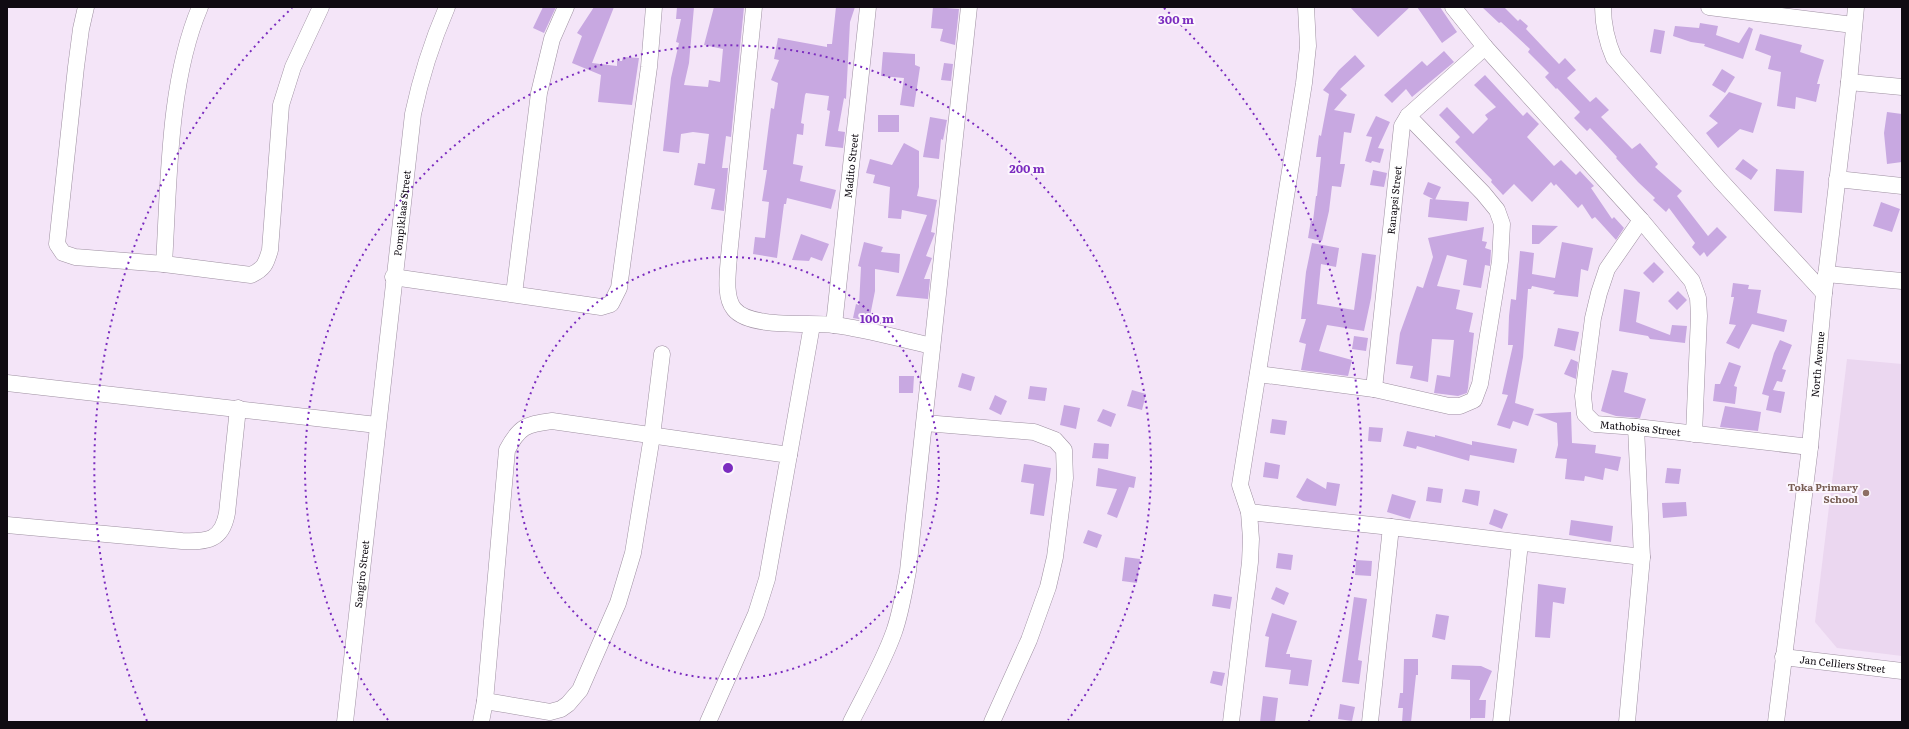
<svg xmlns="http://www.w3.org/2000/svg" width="1909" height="729" font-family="Literata,serif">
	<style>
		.built { fill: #ebd7f0 }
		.building { fill: #c8a8e1 }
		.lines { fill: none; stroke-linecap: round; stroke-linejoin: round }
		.minor-casing { stroke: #9e90a1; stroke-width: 17 }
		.minor { stroke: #fff; stroke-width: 16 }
		.ring { fill: none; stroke: #7b2cbf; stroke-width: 2; stroke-dasharray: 2 4 }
		.education-dot { fill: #8d6e63; stroke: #fcf6fd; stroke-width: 1.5 }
		.labels { text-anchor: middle; stroke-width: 4; stroke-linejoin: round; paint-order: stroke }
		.street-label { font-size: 10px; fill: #100b12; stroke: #fcf6fd }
		.education-label { font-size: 10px; font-weight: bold; fill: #785e54; stroke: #fcf6fd; text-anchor: end }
		.centre { fill: #7b2cbf; stroke: #fcf6fd; stroke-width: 2 }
		.ring-label { font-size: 12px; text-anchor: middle; font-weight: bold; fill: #7b2cbf; stroke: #fcf6fd; stroke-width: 4; stroke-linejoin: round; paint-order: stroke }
	</style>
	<rect width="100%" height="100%" fill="#f4e5f8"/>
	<path class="built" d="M1847 359 1902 364V656L1837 648 1815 622Z"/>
	<path class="building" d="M543 7H556L544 33 533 28Z
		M594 7H614L592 63 617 66V61H622L623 57 639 58 632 105 598 102 601 75 572 63 582 36 577 33Z
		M677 7H694L689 63 684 85 708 87 709 80 720 82 723 49 704 45 714 7H744L731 137 726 136 722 168H728L724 211 711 209 715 189 694 185 698 163 705 164 709 134 693 132 681 134 679 153 663 151 671 78 679 43 676 42 681 19H676Z
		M836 7H855L850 22 846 99 844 98 838 131 845 132 843 148 825 146 830 111 827 110 829 96 806 93 805 95 801 123 804 124 803 135 797 134 793 164 803 166 800 181 836 190 831 209 787 198 786 204H784L777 258 753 254 755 237 765 238 769 202 762 201 767 170H763L771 108 774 109 778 83 771 80 779 60 774 59 778 38 827 47V44H832Z
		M933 7 959 9 955 45 940 41 943 29 931 28Z
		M1350 7H1410L1378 37Z
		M1417 7H1440L1457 32 1442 43Z
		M1482 7H1504L1518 21 1520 19 1528 26 1526 29 1559 64 1565 58 1576 70 1567 78 1590 102 1596 97 1609 110 1601 117 1632 149 1640 143 1658 164 1655 167 1682 191 1677 196 1708 236 1717 227 1727 237 1707 257 1704 252 1700 256 1692 247 1695 243 1669 208 1666 212 1653 200 1655 198 1638 182 1616 158 1617 157 1590 128 1587 131 1574 118 1580 112 1557 88 1556 89 1545 77 1549 73 1528 52 1530 49 1501 22 1499 23Z
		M1700 23 1718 26 1716 35 1739 43 1749 27 1753 29 1743 59 1704 46 1705 44 1691 42 1673 36 1675 26 1699 28Z
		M1654 29 1665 31 1661 54 1650 52Z
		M1760 34 1802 45 1800 52 1824 60 1817 84H1820L1816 102 1796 97 1795 109 1777 106 1781 72 1768 69 1771 56 1755 50Z
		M1444 51 1454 62 1412 97 1406 89 1392 103 1384 95 1422 61 1427 66Z
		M883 52 915 54V65L920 67 914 107 900 105 904 78 881 76Z
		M1355 55 1365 66 1340 89 1347 95 1334 110 1355 114 1351 133 1344 132 1340 164H1345L1341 187 1332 186 1329 211 1322 241 1308 238 1311 220 1313 221 1316 196H1317L1321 157H1316L1319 135 1321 136 1329 94 1323 90 1339 70Z
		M944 63 953 64 951 81 941 80Z
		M1722 69 1735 77 1725 93 1712 85Z
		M1485 75 1523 116 1527 112 1539 124 1527 137 1554 166 1561 160 1576 175 1580 171 1594 186 1591 188 1612 219 1614 217 1624 228 1616 240 1595 217 1592 219 1582 204 1578 208 1556 184 1554 186 1551 182 1532 202 1514 184 1503 195 1491 182 1492 180 1455 142 1460 137 1439 115 1447 107 1473 134 1488 119 1485 115 1496 107 1474 85Z
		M1729 92 1762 103 1753 133 1740 129 1718 148 1706 133 1718 123 1709 116Z
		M1887 112 1902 114V162L1887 164 1884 133Z
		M878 115H899V132H878Z
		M1376 116 1390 122 1378 148 1384 149 1380 163 1372 161 1371 163 1365 161 1372 137 1366 136Z
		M930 117 947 120 943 140 941 139 939 159 923 157Z
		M904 143 919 151V187L917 196 937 200 931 232 935 233 926 256 932 258 924 279H930L928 299 896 296 927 215 902 210 901 219 888 218 890 187 873 183 875 175 866 173 870 159 892 165Z
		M1743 159 1758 170 1751 180 1735 169Z
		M1776 169 1804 171 1802 213 1774 211Z
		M1373 170 1387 173 1384 187 1370 185Z
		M1428 182 1441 187 1435 200 1423 194Z
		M1430 199 1469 202 1467 221 1428 217Z
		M1881 202 1900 209 1892 232 1873 226Z
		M1532 225 1558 226 1539 244H1532Z
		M1484 227 1482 241 1487 242 1485 248 1491 250 1490 266 1485 265 1481 288 1463 285 1467 260 1447 255 1437 286 1460 290 1456 309 1473 313 1469 332 1474 333 1468 388 1467 393 1458 396 1434 393 1437 375 1450 377 1454 340 1432 339 1428 382 1410 378 1413 366 1396 364 1400 333 1417 286 1423 288 1433 257 1428 238Z
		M801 234 829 244 822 261 811 257 809 261 792 260Z
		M864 242 883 247 881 252 900 254 899 273 875 269V291L869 321 853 318 856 304 859 305 861 267 858 266Z
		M1562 242 1593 248 1588 271 1581 269 1578 297 1553 294 1555 291 1532 286 1531 289H1528L1523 357 1515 403 1534 409 1528 426 1513 421 1510 429 1497 425 1508 395 1502 394 1513 345H1508L1509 316 1511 299 1516 300 1520 251 1534 253 1532 274 1555 278Z
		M1312 243 1339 248 1336 267 1321 264 1317 304 1354 310 1362 253 1376 255 1371 298 1364 331 1327 325 1319 351 1352 360 1348 376 1301 370 1306 344 1299 342 1306 319H1301L1306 272Z
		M1654 262 1664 272 1653 283 1643 273Z
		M1733 283 1749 285 1748 289 1761 290 1757 313 1787 320 1784 332 1752 324 1739 349 1726 343 1736 325 1729 324 1734 297H1731Z
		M1624 289 1640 292 1636 322 1670 335 1672 325 1687 326 1685 343 1650 339 1648 336 1619 331Z
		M1678 291 1687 300 1677 310 1668 301Z
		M1558 328 1579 332 1575 351 1554 346Z
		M1354 336 1368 338 1366 351 1352 349Z
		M1780 340 1792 345 1782 369 1786 370 1782 382 1777 381 1773 390 1785 392 1781 413 1766 410 1769 396 1762 394 1774 353Z
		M1571 359 1578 362 1576 379 1564 374Z
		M1729 362 1741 366 1734 386 1737 387 1735 404 1713 401 1715 384H1720Z
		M1612 370 1628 373 1624 392 1646 399 1640 418 1616 416 1601 411Z
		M962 373 975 377 971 391 958 387Z
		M899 376H914L913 393H899Z
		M1030 386 1047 388 1045 401 1028 399Z
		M1132 390 1146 394 1142 410 1127 406Z
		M995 395 1007 401 1001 415 989 409Z
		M1064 405 1080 408 1076 429 1060 425Z
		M1725 406 1761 412 1758 431 1720 427Z
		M1103 409 1116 414 1111 427 1097 421Z
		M1571 412 1572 443 1596 445 1595 453 1621 457 1618 471 1605 468 1603 480 1585 476 1584 481 1565 479 1567 459 1555 458 1558 445 1557 423 1534 414Z
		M1272 419 1287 421 1285 435 1270 433Z
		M1369 427 1383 428 1381 442 1368 441Z
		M1407 431 1435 437V435L1472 445V441L1517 449 1514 463 1470 455 1469 461 1417 446 1416 449 1403 446Z
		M1094 443 1109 444 1108 459 1092 458Z
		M1265 462 1280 465 1278 479 1263 477Z
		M1024 464 1051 468 1044 516 1030 514 1034 484 1021 482Z
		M1098 468 1136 477 1134 488 1129 487 1117 518 1107 514 1117 489 1096 486Z
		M1667 468 1681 469 1679 484 1665 483Z
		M1307 478 1326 489 1327 482 1340 484 1336 506 1303 501 1296 497Z
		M1428 487 1443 489 1441 503 1426 501Z
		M1465 489 1480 491 1478 506 1462 502Z
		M1392 494 1416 501 1410 519 1387 512Z
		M1686 502 1687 516 1663 518 1662 503Z
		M1494 509 1508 514 1502 529 1489 524Z
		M1571 520 1613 526 1611 542 1569 535Z
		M1088 530 1102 535 1097 548 1083 543Z
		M1278 553 1293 555 1291 570 1276 568Z
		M1125 557 1140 559 1137 583 1122 581Z
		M1356 560 1372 561 1371 576 1355 575Z
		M1538 584 1566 588 1564 604 1553 602 1550 638 1535 637Z
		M1276 587 1289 593 1284 605 1271 599Z
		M1214 594 1232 597 1230 609 1212 606Z
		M1354 597 1367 599 1358 660 1362 661 1359 684 1342 682Z
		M1272 613 1297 621 1286 654H1290V657L1312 660 1308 686 1289 684 1291 670 1265 667 1269 637 1265 636Z
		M1436 614 1449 616 1445 640 1432 637Z
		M1404 659H1418V675H1416L1411 722H1402L1403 708H1398L1400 693H1403Z
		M1452 665 1481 666 1492 671 1479 700H1486L1485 718H1471L1470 720V680L1451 679Z
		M1213 671 1225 673 1222 686 1210 683Z
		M1263 696 1278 698 1275 722H1260Z
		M1340 704 1355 707 1352 721 1338 719Z"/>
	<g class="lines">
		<defs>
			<g id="minor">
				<path d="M86 7 81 29 76 67 57 244 63 253 75 257 164 264 251 275C264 269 266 264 270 250L281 105 293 67 321 7"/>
				<path d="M754 7 729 256C728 272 724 297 734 309 750 329 810 322 834 325 867 329 900 339 932 346"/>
				<path d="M1453 7 1485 47 1641 220 1692 281 1698 298 1699 316 1694 434"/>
				<path d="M1603 7C1603 25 1607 42 1614 58L1720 180 1824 293"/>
				<path d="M1709 7 1853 25"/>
				<path d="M1849 82 1902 87"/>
				<path d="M1837 179 1902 186"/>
				<path id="s1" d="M1641 220 1607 269 1599 293 1593 318 1583 396 1585 414 1595 424 1636 427 1810 447"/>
				<path d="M164 264C169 183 168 82 200 7"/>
				<path d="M1826 274 1902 281"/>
				<path d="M393 277 601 307 611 304 619 288 649 67 654 7"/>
				<path d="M514 294 539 93 552 39 566 7"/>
				<path id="s2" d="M834 325 868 7"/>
				<path d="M1258 374 1374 389 1449 406H1460L1474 400 1480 384 1500 261 1502 224 1497 210 1483 193 1408 116"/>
				<path d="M7 383 377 425"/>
				<path id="s3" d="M1374 389 1402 126 1408 116 1485 47"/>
				<path d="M925 423 1034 432 1055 440 1064 450 1065 478 1055 557 1048 587 1029 640 992 722"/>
				<path d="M789 455 812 325"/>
				<path d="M1249 512 1391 527 1642 557"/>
				<path d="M7 525 182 541C207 542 222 541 227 513L238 408"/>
				<path id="s4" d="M1783 657 1902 671"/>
				<path d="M485 701 550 712 561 709 568 704 580 690 618 603 633 553 652 436 662 354"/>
				<path id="s5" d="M345 722 413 114C421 76 432 42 447 7"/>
				<path d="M481 722 485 701 507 450C519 427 526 424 552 421L789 455 767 579 756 614 708 722"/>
				<path d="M851 722C866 692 883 663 894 632 901 612 904 592 908 571L969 7"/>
				<path d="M1231 722 1250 562 1251 539 1249 512 1240 485 1304 83 1308 46 1306 7"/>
				<path d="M1370 722 1391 527"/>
				<path d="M1501 722 1520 543"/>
				<path d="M1627 722 1642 557 1636 427"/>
				<path id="s6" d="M1776 722 1810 447 1824 293 1849 82 1856 7"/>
			</g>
		</defs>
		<use href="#minor" class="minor-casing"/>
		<use href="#minor" class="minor"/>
	</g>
	<g class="ring">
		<circle cx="728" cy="468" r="211"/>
		<path d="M388 720A423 423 0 1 1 1068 720"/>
		<path d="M147 721A634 634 0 0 1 292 8M1164 8A634 634 0 0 1 1309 721"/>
	</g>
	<circle class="education-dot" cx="1866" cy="493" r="4"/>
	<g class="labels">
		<g class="street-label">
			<text dy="4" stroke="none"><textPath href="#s2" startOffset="160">Madito Street</textPath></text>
			<text dy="4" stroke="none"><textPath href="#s3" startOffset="190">Ranapsi Street</textPath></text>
			<text dy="4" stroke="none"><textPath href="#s5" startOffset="512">Pompiklaas Street</textPath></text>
			<text dy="4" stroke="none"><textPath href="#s6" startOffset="360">North Avenue</textPath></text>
			<text dy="4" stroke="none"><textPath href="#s1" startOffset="267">Mathobisa Street</textPath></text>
			<text dy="4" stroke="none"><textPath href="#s5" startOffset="149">Sangiro Street</textPath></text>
			<text dy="4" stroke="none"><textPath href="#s4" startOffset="60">Jan Celliers Street</textPath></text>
		</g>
		<g class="education-label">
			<text x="1858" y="491">Toka Primary<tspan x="1858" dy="12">School</tspan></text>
		</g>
	</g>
	<circle cx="728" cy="468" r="6" class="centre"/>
	<g class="ring-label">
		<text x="1176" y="24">300 m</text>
		<text x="1027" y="173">200 m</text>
		<text x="877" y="323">100 m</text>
	</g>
	<rect width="1909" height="729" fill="none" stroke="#100b12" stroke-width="16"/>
</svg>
